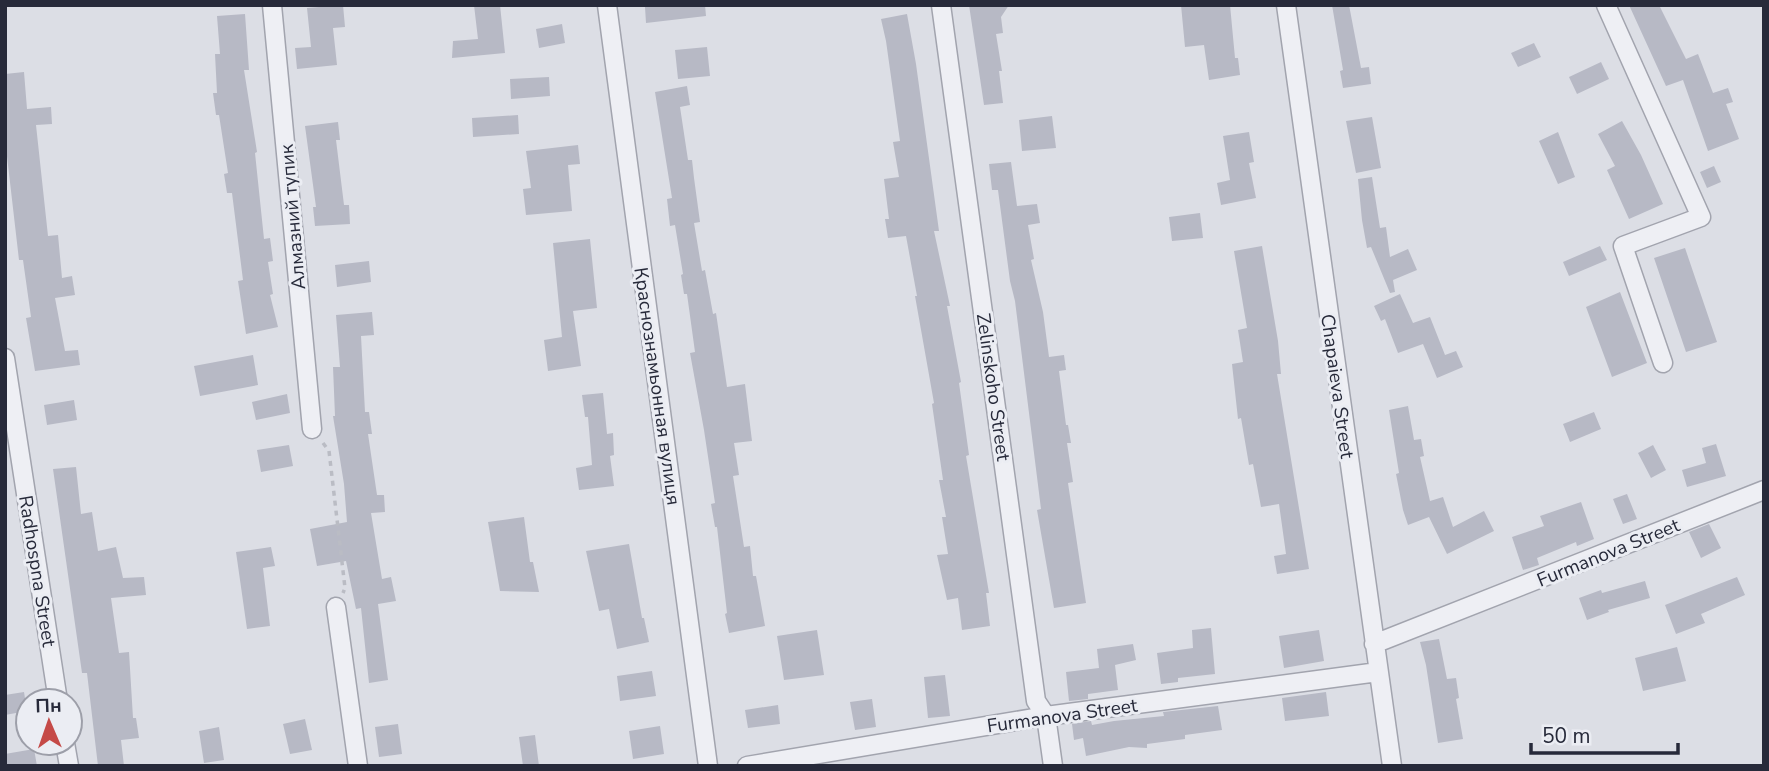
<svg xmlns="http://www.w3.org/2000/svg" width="1769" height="771" font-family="'Nunito Sans',sans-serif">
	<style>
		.building { fill: #b7b9c5 }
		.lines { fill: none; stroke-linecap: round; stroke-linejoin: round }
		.minor-casing { stroke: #a2a4ae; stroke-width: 21 }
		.path { stroke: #babcc4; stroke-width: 3.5; stroke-dasharray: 5 5; stroke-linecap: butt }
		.minor { stroke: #eeeff4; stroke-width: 18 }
		.labels { text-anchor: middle; stroke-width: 6; stroke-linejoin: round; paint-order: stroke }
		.street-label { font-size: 19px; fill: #272a3a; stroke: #ebedf3 }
	</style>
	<rect width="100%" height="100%" fill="#dcdee5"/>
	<path class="building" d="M343 5 345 27 333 28 337 65 297 69 295 48 311 47 307 8Z
		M474 5H500L505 53 452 58 453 41 478 39Z
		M656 5H705L706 16 646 23 645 7Z
		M969 5H1009L1001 17 1003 33 996 34 1002 71H999L1003 103 984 105Z
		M1181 5H1230L1235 58H1238L1240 75 1209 80 1204 45 1185 47Z
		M1332 5H1349L1361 68 1369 67 1371 84 1343 88 1340 71 1343 70Z
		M1629 5H1659L1686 59 1698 54 1713 93 1728 88 1733 102 1726 104 1739 139 1708 151 1683 80 1666 86Z
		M245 14 249 70H244L257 152 255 153 264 239 270 238 273 261 268 262 273 294 270 295 278 327 246 334 238 281 243 280 232 193H227L224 174 228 173 219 115H216L213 93H217L215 54H220L217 16Z
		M907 14 916 64 939 231H934L950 306H947L961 382 959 383 969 455 966 456 989 593H986L990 626 962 630 958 598 947 600 937 555 948 554 942 517H946L939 480H943L932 404 934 403 915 296H917L906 236 888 238 885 219H889L884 179 899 177 893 142 900 141 886 41 881 19Z
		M562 24 565 43 539 48 536 29Z
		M1534 43 1541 57 1518 67 1511 53Z
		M707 47 710 76 678 79 675 50Z
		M1601 62 1609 79 1577 94 1569 77Z
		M24 72 27 109 51 107 52 124 36 125 48 236 58 235 62 278 72 276 75 295 55 298 65 351 78 350 80 365 35 371 26 318 31 317 23 260H19L5 139V74Z
		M549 77 550 96 511 99 510 79Z
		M687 86 690 105 680 107 688 160H692L694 178 700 222 694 223 702 271 705 270 713 314 716 313 727 387 745 384 752 441 734 443 739 475 733 476 744 547 750 546 753 576H756L765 626 729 633 725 614 727 613 717 527H715L711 504 715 503 704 430 690 353 695 352 687 294H684L681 275 683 274 675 225 670 226 667 199 672 198 655 92Z
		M518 115 519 134 473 137 472 118Z
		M1052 116 1056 148 1022 151 1019 120Z
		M1372 117 1381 168 1356 173 1346 121Z
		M1622 121 1641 155 1663 204 1629 219 1607 170 1615 166 1598 134Z
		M338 122 340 140H336L344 205H349L350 224 315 226 313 207H316L305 126Z
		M1249 132 1254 162 1249 163 1256 198 1221 205 1217 183 1230 180 1223 136Z
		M1558 132 1575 177 1558 184 1539 141Z
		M578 145 580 164 568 165 572 211 526 215 523 189 531 188 526 151Z
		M1011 162 1017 206 1037 204 1040 223 1028 225 1034 259 1031 260 1043 312 1049 357 1064 355 1066 370 1059 371 1066 425H1068L1071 443H1067L1073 482 1068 483 1086 603 1054 608 1037 510 1041 509 1015 301 1010 281 998 190H992L989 164Z
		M1714 166 1721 182 1707 188 1700 172Z
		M1372 177 1380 228 1386 227 1390 257 1408 249 1417 270 1393 280 1395 292 1390 293 1371 247 1367 248 1362 220 1358 179Z
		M1200 213 1203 238 1172 241 1169 217Z
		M590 239 597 308 573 311 581 366 548 371 544 340 562 337 553 243Z
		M1262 246 1278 341 1281 374H1277L1309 569 1277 574 1274 556 1286 554 1279 504 1261 507 1253 464 1249 465 1241 418 1238 419 1232 364 1243 362 1238 330 1247 328 1234 251Z
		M1600 246 1607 260 1569 276 1563 262Z
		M1685 248 1717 342 1686 352 1654 258Z
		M369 261 371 282 337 287 335 265Z
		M1620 292 1647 363 1612 377 1586 307Z
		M1400 294 1413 323 1430 317 1445 355 1456 351 1463 367 1437 378 1423 344 1398 353 1385 319 1381 321 1374 306Z
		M372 312 374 335 361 336 365 412H369L372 434H368L377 495H384L385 512 371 513 382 579 391 577 396 601 378 604 388 680 369 683 361 608 356 609 346 561 317 566 310 529 347 522 344 484 333 416H335L333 367H340L336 315Z
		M253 355 258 385 200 396 194 366Z
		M603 393 607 434 613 433 614 455 610 456 614 486 579 490 576 468 592 465 588 417H585L582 395Z
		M287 394 290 413 256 420 252 402Z
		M74 400 77 420 47 425 44 405Z
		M1408 406 1414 440 1421 439 1424 456 1420 457 1430 501 1443 497 1453 527 1484 511 1494 531 1447 554 1429 517 1408 525 1403 510 1396 474 1399 473 1389 410Z
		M1594 412 1601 429 1570 442 1563 424Z
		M1716 444 1726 476 1687 487 1682 470 1706 463 1702 448Z
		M289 445 293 466 261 472 257 450Z
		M1653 445 1666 470 1651 478 1638 453Z
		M76 467 81 514 92 512 98 551 116 547 123 578 144 577 146 595 111 598 119 653 129 652 133 718H136L139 738 121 740 124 766H98L87 673H82L53 469Z
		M1627 494 1637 519 1623 524 1613 499Z
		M1581 502 1594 539 1577 546 1576 542 1537 558 1539 565 1523 570 1512 537 1544 526 1540 516Z
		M524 517 530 562H533L539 592 500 591 488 522Z
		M1709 524 1721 548 1701 558 1689 532Z
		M629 544 642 618H644L649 642 617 649 609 609 599 611 586 551Z
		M271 547 275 566 263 568 270 626 247 629 236 552Z
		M1737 577 1745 595 1701 614 1705 623 1676 634 1665 605Z
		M1645 581 1650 598 1608 610 1609 612 1587 620 1579 598 1601 590 1602 593Z
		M1211 628 1215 674 1178 678V682L1161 684 1157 653 1193 648 1192 630Z
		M817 630 824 675 784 680 777 636Z
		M1319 630 1324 661 1284 668 1279 636Z
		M1439 639 1447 679 1456 678 1459 698 1456 699 1463 739 1438 743 1426 665 1420 642Z
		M1133 644 1136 660 1115 665 1118 690 1088 694V699L1069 701 1066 672 1099 668 1097 649Z
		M1677 647 1686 681 1643 691 1635 658Z
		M652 671 656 696 620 701 617 676Z
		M945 675 950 716 928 718 924 677Z
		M24 692 27 711 5 715V695Z
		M1326 692 1329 716 1285 721 1282 698Z
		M872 699 876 727 855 730 850 702Z
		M778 705 780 724 748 728 745 710Z
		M1218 706 1222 730 1185 735V739L1147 744V748L1129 747 1086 756 1083 738 1074 740 1072 724 1091 721 1092 725 1114 721 1164 716 1163 712Z
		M305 719 312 750 290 754 283 724Z
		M398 724 402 754 379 757 375 727Z
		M660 726 664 754 633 759 629 731Z
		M219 727 224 760 204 763 199 731Z
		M535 735 539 766H523L519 737Z
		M34 749 37 766H5V754Z"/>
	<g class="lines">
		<defs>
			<path id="minor" d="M272 5 312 429
				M607 5 708 766
				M941 5 1036 701 1046 716 1053 766
				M1286 5 1392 766
				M1606 5 1701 217 1623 246 1663 363
				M5 358 58 701
				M336 607 358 766
				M1374 644 1764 490
				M65 743 69 766
				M747 766 1046 716 1378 672"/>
		</defs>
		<use href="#minor" class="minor-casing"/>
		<path class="path" d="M323 443 329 451 345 588 343 593"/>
		<use href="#minor" class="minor"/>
	</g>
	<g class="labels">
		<g class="street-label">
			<text transform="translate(292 217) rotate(-95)" y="7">Алмазний тупик</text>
			<text transform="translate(658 386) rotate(82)" y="7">Краснознамьонная вулиця</text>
			<text transform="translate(1338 386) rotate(82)" y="7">Chapaieva Street</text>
			<text transform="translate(994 387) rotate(82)" y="7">Zelinskoho Street</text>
			<text transform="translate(1608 552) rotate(-22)" y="7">Furmanova Street</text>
			<text transform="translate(38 571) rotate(81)" y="7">Radhospna Street</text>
			<text transform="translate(1062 715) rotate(-8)" y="7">Furmanova Street</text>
		</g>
	</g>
	<rect width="1769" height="771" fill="none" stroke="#272a3a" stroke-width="14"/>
	<g transform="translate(49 722) rotate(358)"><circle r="33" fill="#ebedf3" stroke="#9d9fa9" stroke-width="2"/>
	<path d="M0-5L12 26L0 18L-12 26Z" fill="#c54a47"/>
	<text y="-10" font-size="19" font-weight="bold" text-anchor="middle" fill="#272a3a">Пн</text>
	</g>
	<path d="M1531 743v10h147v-10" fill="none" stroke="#272a3a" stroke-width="3.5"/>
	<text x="1542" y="743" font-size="21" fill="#272a3a" stroke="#ebedf3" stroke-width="5" paint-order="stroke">50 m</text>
</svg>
